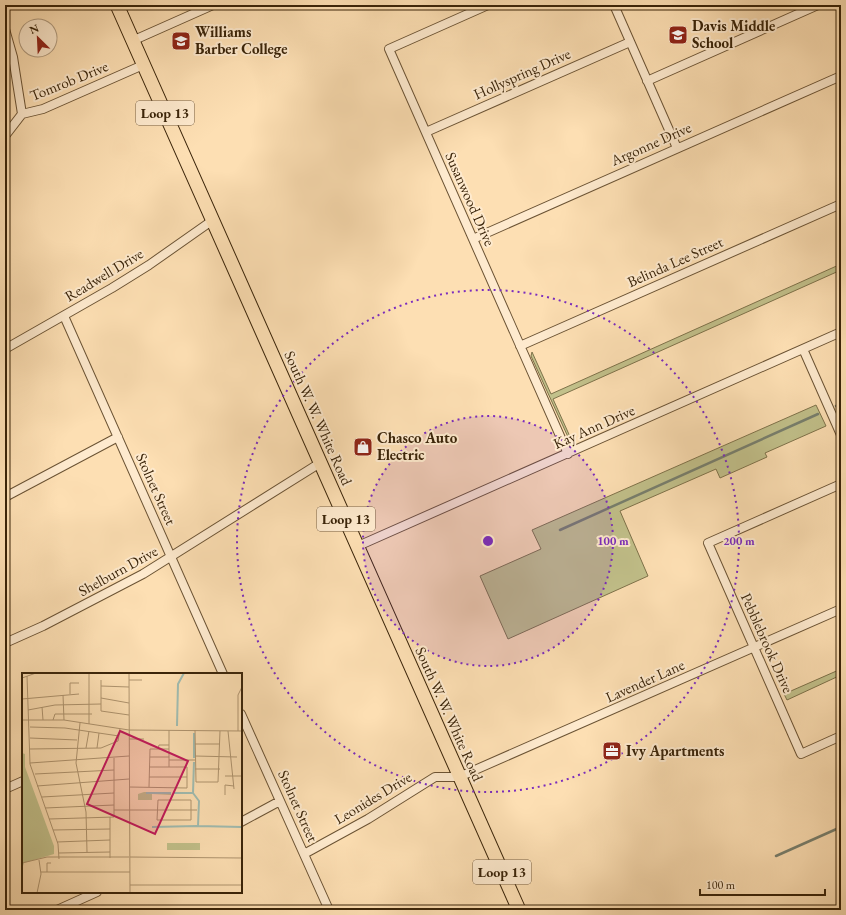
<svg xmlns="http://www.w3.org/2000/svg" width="846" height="915" font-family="'EB Garamond',serif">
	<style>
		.green { fill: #c2c18b; stroke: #7e724a }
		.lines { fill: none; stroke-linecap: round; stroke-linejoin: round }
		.stream { stroke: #777f6e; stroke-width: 2.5 }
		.minor-casing { stroke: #6b5334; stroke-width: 10 }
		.primary-casing { stroke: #3a2409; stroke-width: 15 }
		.minor { stroke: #feeace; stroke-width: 8 }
		.primary { stroke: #fddfb3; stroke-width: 13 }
		.ring { fill: none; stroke: #7b2cbf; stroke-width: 2; stroke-dasharray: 2 4 }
		.labels { text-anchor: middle; stroke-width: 4; stroke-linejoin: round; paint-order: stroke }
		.shield { fill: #feeace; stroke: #755f44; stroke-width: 1 }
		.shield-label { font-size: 14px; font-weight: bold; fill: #3a2409 }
		.poi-label { font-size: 15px; font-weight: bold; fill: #3a2409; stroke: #feeace; text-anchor: start }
		.street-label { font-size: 15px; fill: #3a2409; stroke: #feeace }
		.inset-river { fill: none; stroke: #a0bcb1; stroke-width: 2 }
		.inset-road { fill: none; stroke: #af946f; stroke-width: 1 }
		.view { fill: #c2185b; fill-opacity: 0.15; stroke: #c2185b; stroke-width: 2 }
		.inset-edge { fill: none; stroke: #3a2409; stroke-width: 2 }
		.centre { fill: #7b2cbf; stroke: #feeace; stroke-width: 2 }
		.ring-label { font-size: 12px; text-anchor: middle; font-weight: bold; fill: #7b2cbf; stroke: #feeace; stroke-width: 4; stroke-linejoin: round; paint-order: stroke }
	</style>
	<rect width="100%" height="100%" fill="#fddfb3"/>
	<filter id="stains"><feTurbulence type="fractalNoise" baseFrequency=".005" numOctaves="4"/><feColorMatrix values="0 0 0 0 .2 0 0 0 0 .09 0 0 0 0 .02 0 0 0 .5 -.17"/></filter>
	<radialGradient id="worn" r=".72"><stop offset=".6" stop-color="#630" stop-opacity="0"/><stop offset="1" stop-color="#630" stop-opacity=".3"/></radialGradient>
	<path class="green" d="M841 264V270L553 399 572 441 568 437 531 356 532 352 551 394Z
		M816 405 826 426 765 453 767 457 720 478 716 469 620 511 648 576 508 639 480 576 541 549 532 530Z
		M841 669V675L787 700 784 694Z"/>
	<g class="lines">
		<path class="stream" d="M836 406 841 404
			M560 530 818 414
			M776 856 841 827"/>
		<defs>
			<path id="minor" d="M488 5 389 49 568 454
				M614 5 677 148
				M5 29 13 57 22 114 5 136
				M132 41 213 5
				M647 81 818 5
				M22 114 43 109 143 65
				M426 132 630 42
				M473 239 841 76
				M64 316 223 674
				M520 346 841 204
				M5 349 112 288 149 265 213 220
				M803 349 841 435
				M841 484 708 543 801 754 841 736
				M5 497 118 437
				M358 546 841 332
				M5 643 43 626 143 574 320 463
				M241 714 329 910
				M5 789 23 781
				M241 822 280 801
				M304 854 368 819 435 777H459L841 609
				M57 910 97 892"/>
			<path id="primary" d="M117 5 519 910"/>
		</defs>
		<use href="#minor" class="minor-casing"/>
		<use href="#primary" class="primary-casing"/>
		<use href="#minor" class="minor"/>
		<use href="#primary" class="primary"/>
	</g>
	<circle cx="488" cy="541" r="125" fill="#7b2cbf" fill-opacity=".12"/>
	<g class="ring">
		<circle cx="488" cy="541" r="125"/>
		<circle cx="488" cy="541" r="251"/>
	</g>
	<defs>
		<symbol id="school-square" viewBox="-11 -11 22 22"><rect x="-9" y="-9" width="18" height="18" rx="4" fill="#8f2418" stroke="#feeace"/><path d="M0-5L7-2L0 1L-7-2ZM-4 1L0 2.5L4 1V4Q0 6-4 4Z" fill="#fff"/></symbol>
		<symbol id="university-square" viewBox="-11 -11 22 22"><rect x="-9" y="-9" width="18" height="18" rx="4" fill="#8f2418" stroke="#feeace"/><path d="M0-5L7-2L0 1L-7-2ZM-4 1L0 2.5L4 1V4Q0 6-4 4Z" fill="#fff"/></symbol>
		<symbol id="shop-square" viewBox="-11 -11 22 22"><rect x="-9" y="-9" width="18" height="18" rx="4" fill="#8f2418" stroke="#feeace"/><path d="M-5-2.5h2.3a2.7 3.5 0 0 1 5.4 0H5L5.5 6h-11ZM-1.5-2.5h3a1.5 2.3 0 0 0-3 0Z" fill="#fff"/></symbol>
		<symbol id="office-square" viewBox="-11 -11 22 22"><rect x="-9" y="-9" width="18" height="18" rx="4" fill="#8f2418" stroke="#feeace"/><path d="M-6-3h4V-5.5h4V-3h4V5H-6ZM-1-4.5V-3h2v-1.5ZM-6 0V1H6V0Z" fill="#fff"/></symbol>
	</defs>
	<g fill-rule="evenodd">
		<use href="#school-square" x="667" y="24" width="22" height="22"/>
		<use href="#university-square" x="170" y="30" width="22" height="22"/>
		<use href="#shop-square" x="352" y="436" width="22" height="22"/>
		<use href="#office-square" x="601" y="740" width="22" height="22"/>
	</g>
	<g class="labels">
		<g class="shield">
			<rect x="136" y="101" width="58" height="24" rx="3"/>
			<rect x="317" y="507" width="58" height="24" rx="3"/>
			<rect x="473" y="860" width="58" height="24" rx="3"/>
		</g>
		<g class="shield-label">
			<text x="165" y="118">Loop 13</text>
			<text x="346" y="524">Loop 13</text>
			<text x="502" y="877">Loop 13</text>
		</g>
		<g class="poi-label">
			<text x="692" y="31">Davis Middle<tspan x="692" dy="17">School</tspan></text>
			<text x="195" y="37">Williams<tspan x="195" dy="17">Barber College</tspan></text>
			<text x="377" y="443">Chasco Auto<tspan x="377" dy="17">Electric</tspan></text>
			<text x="626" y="756">Ivy Apartments</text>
		</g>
		<g class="street-label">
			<text transform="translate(522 74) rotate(-24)" y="5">Hollyspring Drive</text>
			<text transform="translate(69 81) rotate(-22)" y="5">Tomrob Drive</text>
			<text transform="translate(651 144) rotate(-24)" y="5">Argonne Drive</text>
			<text transform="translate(470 199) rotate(66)" y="5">Susanwood Drive</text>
			<text transform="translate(675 262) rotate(-24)" y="5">Belinda Lee Street</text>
			<text transform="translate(104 275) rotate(-31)" y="5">Readwell Drive</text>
			<text transform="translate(318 418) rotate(66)" y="5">South W. W. White Road</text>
			<text transform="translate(594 427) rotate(-24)" y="5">Kay Ann Drive</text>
			<text transform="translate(156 489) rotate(66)" y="5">Stolnet Street</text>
			<text transform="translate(118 571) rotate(-29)" y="5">Shelburn Drive</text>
			<text transform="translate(767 643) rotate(66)" y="5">Pebblebrook Drive</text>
			<text transform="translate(645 681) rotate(-24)" y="5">Lavender Lane</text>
			<text transform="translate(449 714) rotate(66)" y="5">South W. W. White Road</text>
			<text transform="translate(373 798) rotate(-31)" y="5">Leonides Drive</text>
			<text transform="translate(298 806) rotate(66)" y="5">Stolnet Street</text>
		</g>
	</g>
	<g transform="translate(22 673)">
		<rect width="220" height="220" fill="#fddfb3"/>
		<path d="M0 80 3 81V94L32 173V181L2 190 0 196ZM122 119H149V122L130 121V127H116V121ZM145 170H178V177H145Z" fill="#c2c18b"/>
		<path class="inset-river" d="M155 53 156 11 162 0M172 85V60M172 89 171 120 177 128 176 153 220 154M124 120H149M151 120H171M130 154 175 153"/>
		<path class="inset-road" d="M107 0 108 220M5 3 8 91 36 171 37 186M0 5 14 0M79 7V38L107 42M107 7H120M79 13 107 14M48 21V10H57M41 22 42 47M79 25 107 30M0 26 57 21M20 34 21 47M6 37 33 32 79 31M0 47H42L107 57 220 58M31 47 33 41H70M58 50 54 90 64 139 65 179M67 51V0M8 54 43 55 97 63M147 57V94M173 57 174 109H196L198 58M206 58 212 116M216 58V22L220 14M8 65 55 67M107 66H122M173 71H198M64 75 67 58M75 75 77 60M8 76 79 75 96 68 98 56M136 76 137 72H147M173 83 215 84M128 84H147M147 87H173M8 90 107 83M173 96H198M13 101 92 97M203 103H220M127 104H165M15 113 107 106M107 114 165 115V94H127M127 114 128 76H147M203 122V112L212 113M20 124 92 120M136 127H169V147H135ZM23 135 92 132M92 137H175M88 144V185M27 146 92 144V85M31 157 88 156M35 169 88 167M37 180 88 179M108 184 220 185M0 190 25 184H107M19 199H108M25 199V190H29M108 212H220M15 220 19 201 17 187"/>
		<path class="view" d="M98 58 166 88 133 161 65 131Z"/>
		<rect width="220" height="220" class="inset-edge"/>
	</g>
	<circle cx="488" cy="541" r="6" class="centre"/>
	<g class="ring-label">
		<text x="613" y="545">100 m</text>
		<text x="739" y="545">200 m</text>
	</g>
	<rect width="846" height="915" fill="none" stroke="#fddfb3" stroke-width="20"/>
	<rect x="6" y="6" width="834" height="903" fill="none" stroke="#3a2409" stroke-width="2"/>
	<rect x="10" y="10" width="826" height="895" fill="none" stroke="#3a2409"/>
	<g transform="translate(38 38) rotate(336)"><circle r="19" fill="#feeace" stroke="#b09b7f"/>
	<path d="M0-3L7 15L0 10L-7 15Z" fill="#8f2418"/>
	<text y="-6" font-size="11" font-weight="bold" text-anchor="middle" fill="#3a2409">N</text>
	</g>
	<path d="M700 889v6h125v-6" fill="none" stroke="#3a2409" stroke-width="2"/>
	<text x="706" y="889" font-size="12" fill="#3a2409" stroke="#feeace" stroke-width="3" paint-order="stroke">100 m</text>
	<rect width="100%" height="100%" filter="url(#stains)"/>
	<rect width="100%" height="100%" fill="url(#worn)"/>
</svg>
